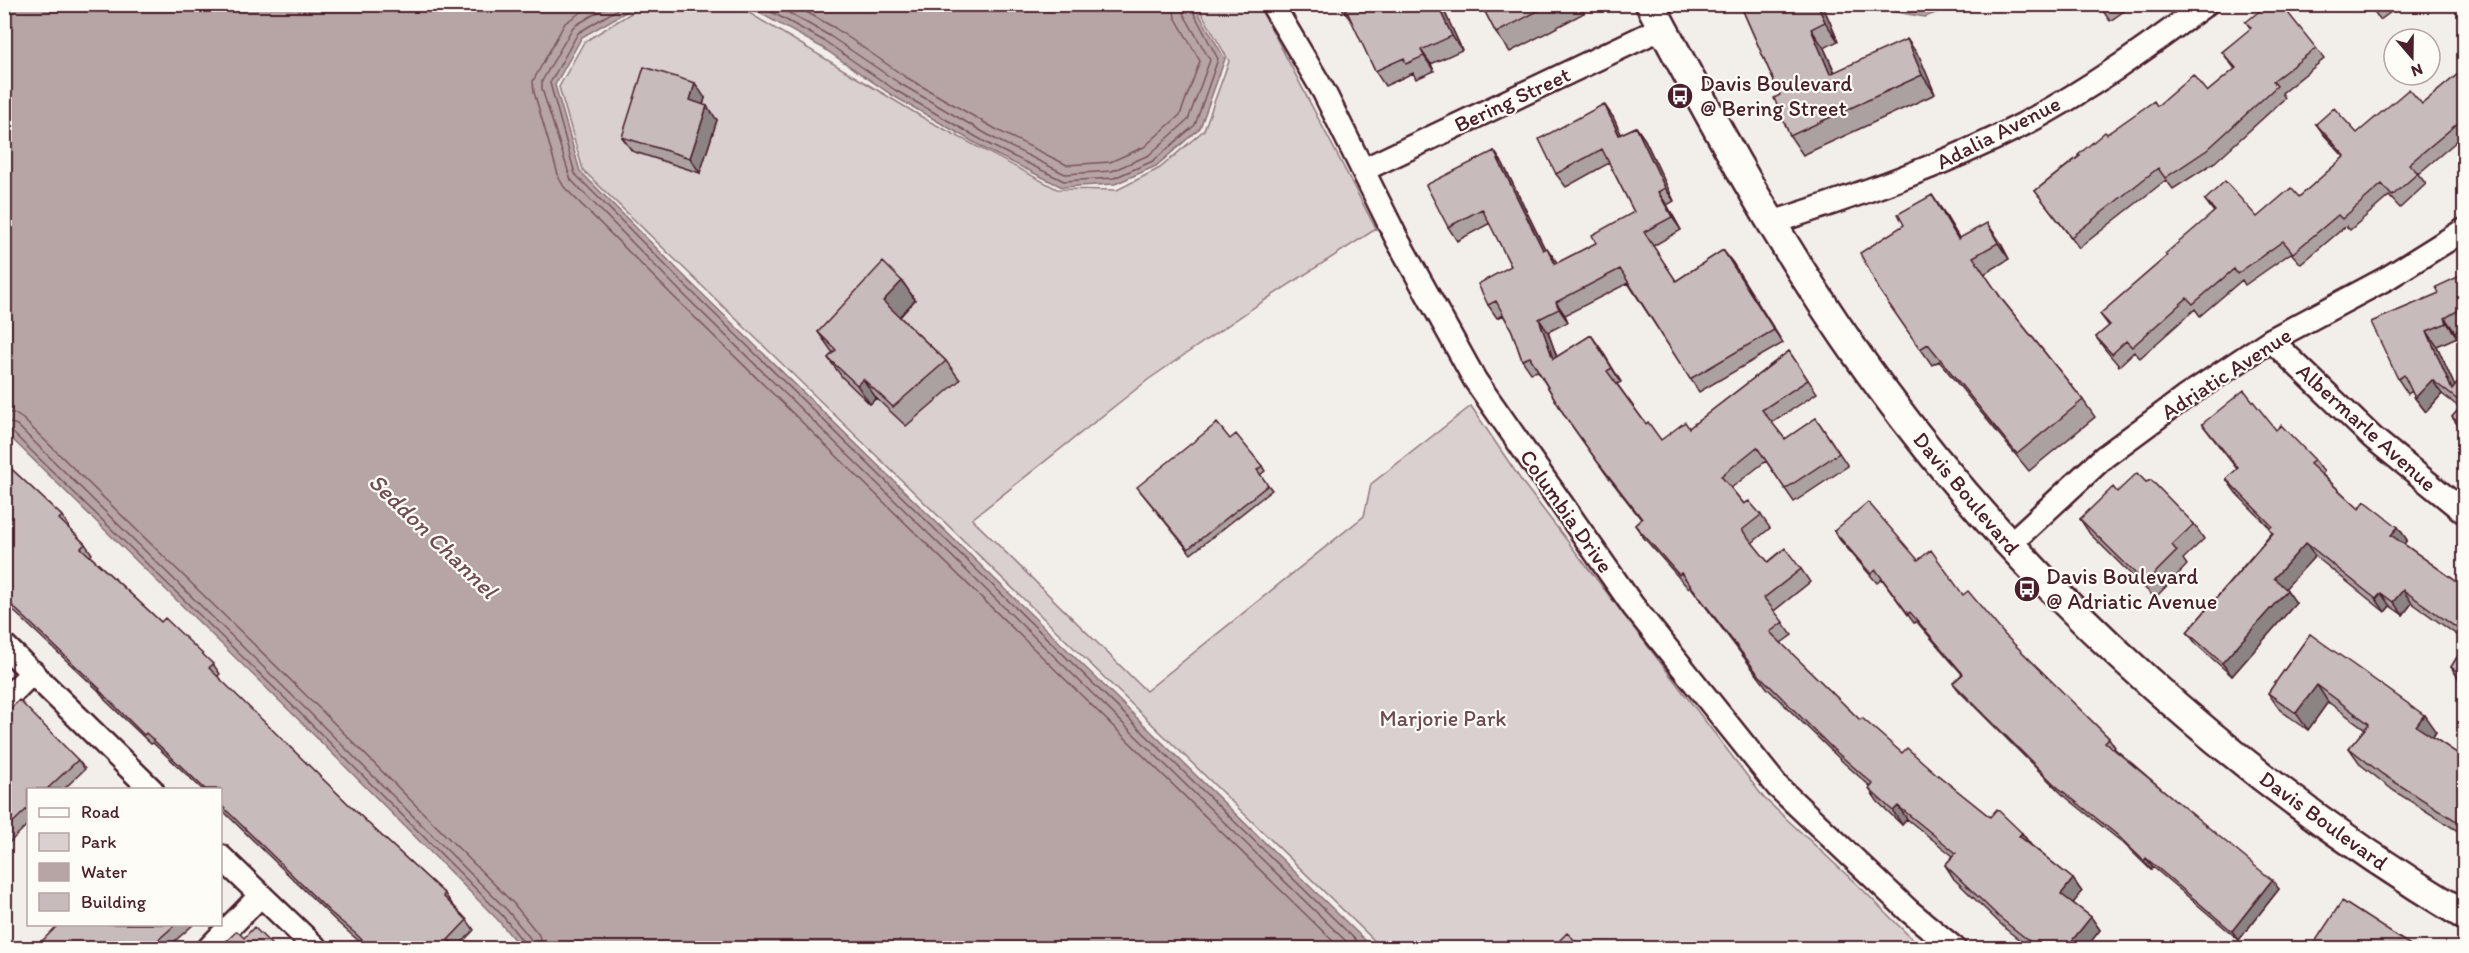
<svg xmlns="http://www.w3.org/2000/svg" width="2469" height="953" font-family="Itim,sans-serif">
	<style>
		.green { fill: #d9d0cf; stroke: #92787d; stroke-width: 1.5 }
		.water { fill: #b7a5a6; stroke: #8b6f75; stroke-width: 1.5 }
		.lines { fill: none; stroke-linecap: round; stroke-linejoin: round }
		.shore { stroke: #76555c; stroke-width: 1.5 }
		.minor-casing { stroke: #4a1f2b; stroke-width: 27 }
		.tertiary-casing { stroke: #4a1f2b; stroke-width: 33 }
		.minor { stroke: #fdfcf7; stroke-width: 22 }
		.tertiary { stroke: #fdfcf7; stroke-width: 28 }
		.wall { fill: #aca1a1; stroke: #4a1f2b; stroke-width: 1.5 }
		.shaded-wall { fill: #8c8383; stroke: #4a1f2b; stroke-width: 1.5 }
		.building { fill: #c8bbbb; stroke: #4a1f2b; stroke-width: 1.5 }
		.labels { text-anchor: middle; stroke-width: 4.5; stroke-linejoin: round; paint-order: stroke }
		.poi-label { font-size: 22px; fill: #4a1f2b; stroke: #fdfcf7; text-anchor: start }
		.street-label { font-size: 22px; fill: #4a1f2b; stroke: #fdfcf7 }
		.park-label { font-size: 22px; fill: #6e4b54; stroke: #fdfcf7 }
		.water-label { font-size: 24px; font-style: italic; fill: #704e56; stroke: #fdfcf7 }
	</style>
	<rect width="100%" height="100%" fill="#f2efeb"/>
	<filter id="ink" filterUnits="userSpaceOnUse"><feTurbulence type="fractalNoise" baseFrequency=".0167" numOctaves="2"/><feDisplacementMap in="SourceGraphic" scale="12" xChannelSelector="R" yChannelSelector="G"/><feConvolveMatrix kernelMatrix="1 2 1 2 8 2 1 2 1" color-interpolation-filters="sRGB"/></filter>
	<g filter="url(#ink)">
		<path class="green" d="M644 5H736L927 120 1057 189 1117 190 1160 168 1204 130 1229 61 1197 5H1259L1376 229 1262 302 1149 379 972 519 1146 691 1364 516 1371 484 1471 406 1523 483 1764 798 1864 891 1914 941 1906 948H1382L583 170 559 87 584 42Z"/>
		<path class="water" d="M4 5H638L582 37 555 85 580 171 690 282 1373 948H521L497 919 299 720 5 432Z
			M745 5H1194L1225 59 1200 128 1156 166 1115 184 1062 187 989 151 892 95 823 48Z
			M1879 5H1957L1925 17 1885 10Z"/>
		<g class="lines">
			<path class="shore" d="M593 4 565 23 533 81 534 92 559 178 564 187 675 298 1340 948
				M611 4 573 27 542 81V89L571 180 681 292 1353 948
				M626 4 578 33 550 83 575 174 686 286 1364 948
				M757 4 826 42 895 90 992 146 1064 181 1114 178 1153 161 1195 125 1218 59 1189 4
				M773 4 830 36 899 83 995 139 1065 174 1112 171 1149 155 1188 120 1210 60 1183 13 1182 4
				M792 4 835 28 904 76 999 131 1067 165 1110 162 1144 147 1180 115 1200 61 1175 17 1173 4
				M4 412 14 413 23 419 315 704 514 904 539 935 542 948
				M4 421 17 425 308 711 507 910 530 938 533 948
				M4 429 11 431 303 716 502 915 524 943 525 948"/>
			<defs>
				<path id="minor" d="M1272 4 1324 92 1398 241 1475 380 1633 606 1778 787 1909 911 1954 948
					M1363 170 1662 28
					M1771 223C1856 196 1942 166 2022 125 2087 91 2147 48 2206 4
					M2271 340 2373 438 2464 512
					M2009 545 2104 457 2184 398 2271 340 2389 277 2464 230
					M4 645 152 790
					M4 701 33 672
					M220 856 316 948
					M209 948 261 895"/>
				<path id="tertiary" d="M1650 4C1720 136 1792 268 1881 388 2036 598 2241 781 2464 915"/>
			</defs>
			<use href="#minor" class="minor-casing"/>
			<use href="#tertiary" class="tertiary-casing"/>
			<use href="#minor" class="minor"/>
			<use href="#tertiary" class="tertiary"/>
		</g>
		<path class="wall" d="M1339 4H1441L1462 50 1431 64 1434 71 1416 79 1413 73 1385 86 1375 71 1352 21H1351Z
			M1481 4H1580L1584 13 1510 52 1496 33Z
			M1740 4H1822L1838 41 1824 48 1835 72 1920 58 1935 94 1803 155 1790 136 1780 95Z
			M2098 4H2134L2110 21Z
			M2369 4H2402L2380 20Z
			M2246 22 2316 48 2324 59 2282 93 2285 98 2215 162 2173 189 2166 180 2079 248 2035 191 2107 134 2157 106 2207 92 2235 69 2222 52 2251 29Z
			M2464 69V135L2418 174 2426 184 2400 208 2389 196 2350 230 2346 226 2301 264 2291 253 2245 285 2242 280 2200 316 2195 309 2140 358 2134 352 2119 366 2104 348 2096 337 2109 326 2100 314 2167 256 2214 212 2205 200 2257 217 2299 197 2344 157 2324 135 2316 124 2357 133 2422 104Z
			M705 98 703 105 717 120 700 173 632 151 622 137Z
			M1613 117 1621 134 1636 127 1645 140 1674 201 1667 205 1681 230 1653 246 1676 281 1723 250 1783 343 1699 392 1628 283 1565 315 1568 322 1548 332 1557 357 1591 335 1621 382 1617 384 1646 424 1661 440 1689 428 1789 351 1817 393 1772 423 1785 439 1816 418 1848 466 1794 502 1766 461 1731 488 1744 504 1761 515 1770 528 1752 543 1768 562 1801 569 1810 582 1774 611 1792 635 1781 643 1860 720 1902 753 1934 772 1990 817 2022 833 2031 845 2073 879 2082 892 2073 903 2091 917 2100 930 2086 948H2030L2008 931 1954 879 1945 865 1953 856 1907 819 1902 825 1878 802 1869 789 1871 787 1844 763 1767 688 1690 586 1688 588 1644 538 1635 525 1641 519 1606 474 1565 416 1538 371 1531 373 1522 360 1512 331 1503 315 1497 318 1488 305 1511 266 1490 223 1457 241 1448 227 1494 151 1503 164 1545 249 1557 263 1596 243 1634 212 1609 163 1566 187 1556 174Z
			M1943 211 1959 239 1999 240 2009 259 1984 274 2004 302 2083 400 2095 417 2029 471 1939 361 1932 365 1880 291Z
			M2460 276 2464 282V327L2455 332 2457 337 2437 346 2455 387 2464 375V434L2452 417 2460 408 2442 394 2426 412 2415 398 2412 391 2408 394 2398 379Z
			M902 281 915 300 900 317 946 361 960 380 906 426 876 398 870 404 842 377 828 358 833 353 818 332Z
			M2202 424 2276 430 2314 459 2324 472 2322 474 2359 509 2398 527 2407 540 2404 544 2464 587V640L2412 603 2403 615 2390 606 2385 612 2315 556 2285 588 2296 603 2232 676 2197 645 2187 632 2272 533 2269 529 2270 528 2236 493 2226 479 2237 469 2212 437Z
			M1230 439 1262 466 1265 471 1260 475 1272 490 1191 554 1141 492Z
			M4 462 62 516 69 526 68 527 85 544 92 554 90 556 161 622 213 664 220 674 217 677 372 827 445 894 452 904 467 920 474 930 457 948H458H367L337 922 220 808V789H202L153 743 151 744 105 700 99 691 4 602Z
			M2146 482 2194 524 2204 539 2183 559 2187 565 2155 598 2090 534 2080 519 2117 492Z
			M1834 531 1918 560 1963 595 2109 738 2115 747 2114 748 2279 889 2239 940 2153 867 2151 870 2123 843 2062 794 1960 692 1953 683 1962 674 1916 621 1914 623 1882 579 1877 583 1840 540Z
			M2310 634 2436 732 2433 737 2464 758V835L2394 791 2361 765 2349 748 2365 729 2328 702 2308 730 2280 710 2268 693Z
			M2464 646V684L2460 681 2451 667Z
			M4 715 78 760 85 769 64 789H28V824L4 848Z
			M59 924H194L167 948H38Z"/>
		<path class="shaded-wall" d="M1437 4H1441L1462 50 1452 36Z
			M1817 4H1822L1838 41 1825 22Z
			M1811 29 1824 48 1843 93 1830 74Z
			M1907 39 1920 58 1935 94 1922 75Z
			M1421 50 1431 64 1434 71 1424 56Z
			M695 83 705 98 700 115 690 100Z
			M1604 104 1613 117 1628 149 1619 135Z
			M707 106 717 120 700 173 690 158Z
			M1636 127 1645 140 1674 201 1665 188Z
			M1494 151 1503 164 1552 263 1543 250Z
			M1658 192 1667 205 1681 230 1672 217Z
			M1932 195 1943 211 1970 256 1958 239Z
			M1987 223 1999 240 2009 259 1998 243Z
			M1547 248 1556 261 1564 277 1555 264Z
			M1723 250 1733 263 1783 343 1774 330Z
			M902 281 915 300 896 320 883 301Z
			M1556 302 1565 315 1568 322 1559 309Z
			M2445 318 2455 332 2457 337 2447 323Z
			M1539 319 1548 332 1562 372 1553 359Z
			M2427 331 2437 346 2463 405 2452 390Z
			M1591 335 1601 349 1621 382 1612 368Z
			M863 379 876 398 870 404 857 385Z
			M2432 380 2442 394 2426 412 2415 398Z
			M2398 527 2407 540 2401 548 2391 535Z
			M2306 543 2315 556 2283 591 2274 578Z
			M2287 590 2296 603 2232 676 2222 663Z
			M2403 590 2412 603 2403 615 2393 602Z
			M2381 593 2390 606 2385 612 2376 599Z
			M2317 685 2328 702 2308 730 2296 713Z
			M2424 715 2436 732 2428 743 2416 726Z
			M1898 806 1907 819 1902 825 1893 811Z
			M2022 833 2031 846 2019 836Z
			M2146 858 2153 867 2151 870 2144 861Z
			M2073 879 2082 892 2070 907 2061 894Z
			M2272 880 2279 889 2239 940 2232 931Z
			M2091 917 2100 930 2086 948H2066Z"/>
		<path class="building" d="M1339 4H1437L1452 36 1421 50 1424 56 1406 64 1404 58 1375 71 1344 5 1341 7Z
			M1481 4H1551L1496 33Z
			M1740 4H1817L1825 22 1811 29 1830 74 1907 39 1922 75 1790 136 1774 98 1780 95Z
			M2268 4H2281L2316 48 2273 81 2277 86 2207 150 2165 178 2158 168 2071 237 2035 191 2080 156 2078 155 2105 132 2107 134 2154 101 2157 106 2193 75 2207 92 2236 68 2222 52 2251 28 2246 22Z
			M2369 4H2381L2373 10Z
			M644 67 695 83 690 100 707 106 690 158 622 137Z
			M2464 69V121L2463 119 2409 164 2418 173 2392 196 2382 184 2342 219 2338 215 2293 253 2283 241 2237 274 2234 269 2193 304 2187 298 2132 347 2126 341 2112 354 2096 337 2110 325 2100 314 2167 256 2165 254 2215 211 2205 200 2225 181 2257 217 2291 188 2299 197 2345 156 2316 124 2334 108 2357 133 2409 89 2422 104Z
			M1604 104 1619 135 1636 127 1665 188 1658 192 1672 217 1644 232 1676 281 1723 250 1774 330 1690 379 1620 269 1556 302 1559 309 1539 319 1553 359 1591 335 1612 368 1607 371 1646 424 1648 422 1661 440 1685 422 1689 428 1789 351 1808 380 1762 410 1785 439 1816 418 1839 453 1785 489 1757 447 1721 476 1744 504 1749 501 1761 515 1742 530 1768 562 1785 548 1801 569 1764 598 1783 622 1770 632 1860 720 1862 718 1902 753 1907 748 1934 772 1990 817 1997 809 2022 833 2019 836 2073 879 2061 894 2091 917 2066 948H2038L1999 917 1945 865 1956 853 1898 806 1893 811 1869 789 1873 784 1834 750 1758 674 1681 573 1679 575 1635 525 1642 519 1597 461 1565 416 1530 357 1522 360 1512 331 1496 301 1488 305 1478 284 1511 266 1482 209 1448 227 1426 185 1494 151 1543 250 1547 248 1555 264 1596 243 1592 235 1634 212 1602 149 1556 174 1539 139Z
			M1932 195 1958 239 1987 223 1998 243 1973 257 2003 301 2083 400 2017 454 1928 344 1920 349 1880 291 1860 253 1904 225 1898 214Z
			M883 262 902 281 883 301 946 361 893 407 863 379 857 385 828 358 836 350 818 332Z
			M2460 276 2464 285V307L2445 318 2447 323 2427 331 2452 390 2464 375V427L2452 417 2463 404 2432 380 2415 398 2404 375 2398 379 2371 322 2439 293 2436 287Z
			M2244 390 2276 430 2281 425 2314 459 2310 464 2359 509 2365 501 2398 527 2391 535 2464 587V633L2403 590 2393 602 2381 593 2376 599 2306 543 2274 578 2287 590 2222 663 2187 632 2273 533 2269 529 2272 526 2226 479 2238 468 2202 424Z
			M1217 423 1230 439 1236 434 1262 466 1257 470 1268 485 1188 549 1137 487Z
			M4 462 62 516 59 519 85 544 81 548 161 622 165 618 213 664 209 668 372 827 445 894 443 896 467 920 448 940 458 948H370L357 935 330 912 220 804V789H205L146 733 144 735 99 690 100 689 4 598Z
			M2137 473 2146 482 2151 480 2194 524 2172 545 2177 551 2145 583 2080 519 2113 487 2117 492Z
			M1868 502 1918 560 1931 550 1963 595 1968 591 2005 635 2109 738 2105 742 2272 880 2232 931 2146 858 2144 861 2116 834 2055 785 1953 683 1963 674 1910 612 1908 614 1876 570 1871 574 1834 531Z
			M2310 634 2424 715 2416 726 2464 758V826L2382 774 2349 748 2369 724 2317 685 2296 713 2268 693Z
			M2464 646V676L2451 667Z
			M19 700 78 760 47 789H28V808L4 831V715Z
			M2342 901 2415 948H2311Z
			M59 924H176L149 948H38L41 946 39 944Z
			M254 927 275 948H219L237 931 244 938Z
			M1567 933 1583 948H1552Z"/>
	</g>
	<defs>
		<symbol id="bus-disc" viewBox="-11 -11 22 22"><circle r="9.5" fill="#4a1f2b" stroke="#fdfcf7"/><path d="M-5-6H5V4H4V6H2V4H-2V6H-4V4H-5ZM-3.5-4V0h7V-4ZM-3.5 1.2v1.5H-2V1.2ZM2 1.2v1.5H3.5V1.2Z" fill="#fff"/></symbol>
	</defs>
	<g fill-rule="evenodd">
		<use href="#bus-disc" x="1665" y="81" width="30" height="30"/>
		<use href="#bus-disc" x="2012" y="574" width="30" height="30"/>
	</g>
	<g class="labels">
		<g class="poi-label">
			<text x="1700" y="91">Davis Boulevard<tspan x="1700" dy="25">@ Bering Street</tspan></text>
			<text x="2046" y="584">Davis Boulevard<tspan x="2046" dy="25">@ Adriatic Avenue</tspan></text>
		</g>
		<g class="street-label">
			<text transform="translate(1512 99) rotate(-25)" y="8">Bering Street</text>
			<text transform="translate(1998 132) rotate(-27)" y="8">Adalia Avenue</text>
			<text transform="translate(2226 373) rotate(-33)" y="8">Adriatic Avenue</text>
			<text transform="translate(2367 427) rotate(42)" y="8">Albermarle Avenue</text>
			<text transform="translate(1967 493) rotate(50)" y="8">Davis Boulevard</text>
			<text transform="translate(1567 511) rotate(55)" y="8">Columbia Drive</text>
			<text transform="translate(2324 820) rotate(36)" y="8">Davis Boulevard</text>
		</g>
		<g class="park-label">
			<text x="1443" y="726">Marjorie Park</text>
		</g>
		<g class="water-label">
			<text transform="translate(433 536) rotate(44)" y="8">Seddon Channel</text>
		</g>
	</g>
	<rect width="2469" height="953" fill="none" stroke="#fdfcf7" stroke-width="24"/>
	<rect x="12" y="12" width="2445" height="929" fill="none" stroke="#4a1f2b" stroke-width="2" filter="url(#ink)"/>
	<rect x="27" y="788" width="195" height="138" fill="#fdfcf7" stroke="#b5a4a5" stroke-width="1.5"/>
	<rect x="39" y="808" width="30" height="9" fill="#fdfcf7" stroke="#b5a4a5" stroke-width="1.5"/>
	<text x="81" y="818" font-size="18" fill="#4a1f2b">Road</text>
	<rect x="39" y="833" width="30" height="18" fill="#d9d0cf" stroke="#b5a4a5" stroke-width="1.5"/>
	<text x="81" y="848" font-size="18" fill="#4a1f2b">Park</text>
	<rect x="39" y="863" width="30" height="18" fill="#b7a5a6" stroke="#b5a4a5" stroke-width="1.5"/>
	<text x="81" y="878" font-size="18" fill="#4a1f2b">Water</text>
	<rect x="39" y="893" width="30" height="18" fill="#c8bbbb" stroke="#b5a4a5" stroke-width="1.5"/>
	<text x="81" y="908" font-size="18" fill="#4a1f2b">Building</text>
	<g transform="translate(2412 57) rotate(160)"><circle r="28" fill="#fdfcf7" stroke="#b5a4a5" stroke-width="1.5"/>
	<path d="M0-4.5L10 22L0 15L-10 22Z" fill="#4a1f2b"/>
	<text y="-9" font-size="16" font-weight="bold" text-anchor="middle" fill="#4a1f2b">N</text>
	</g>
</svg>
